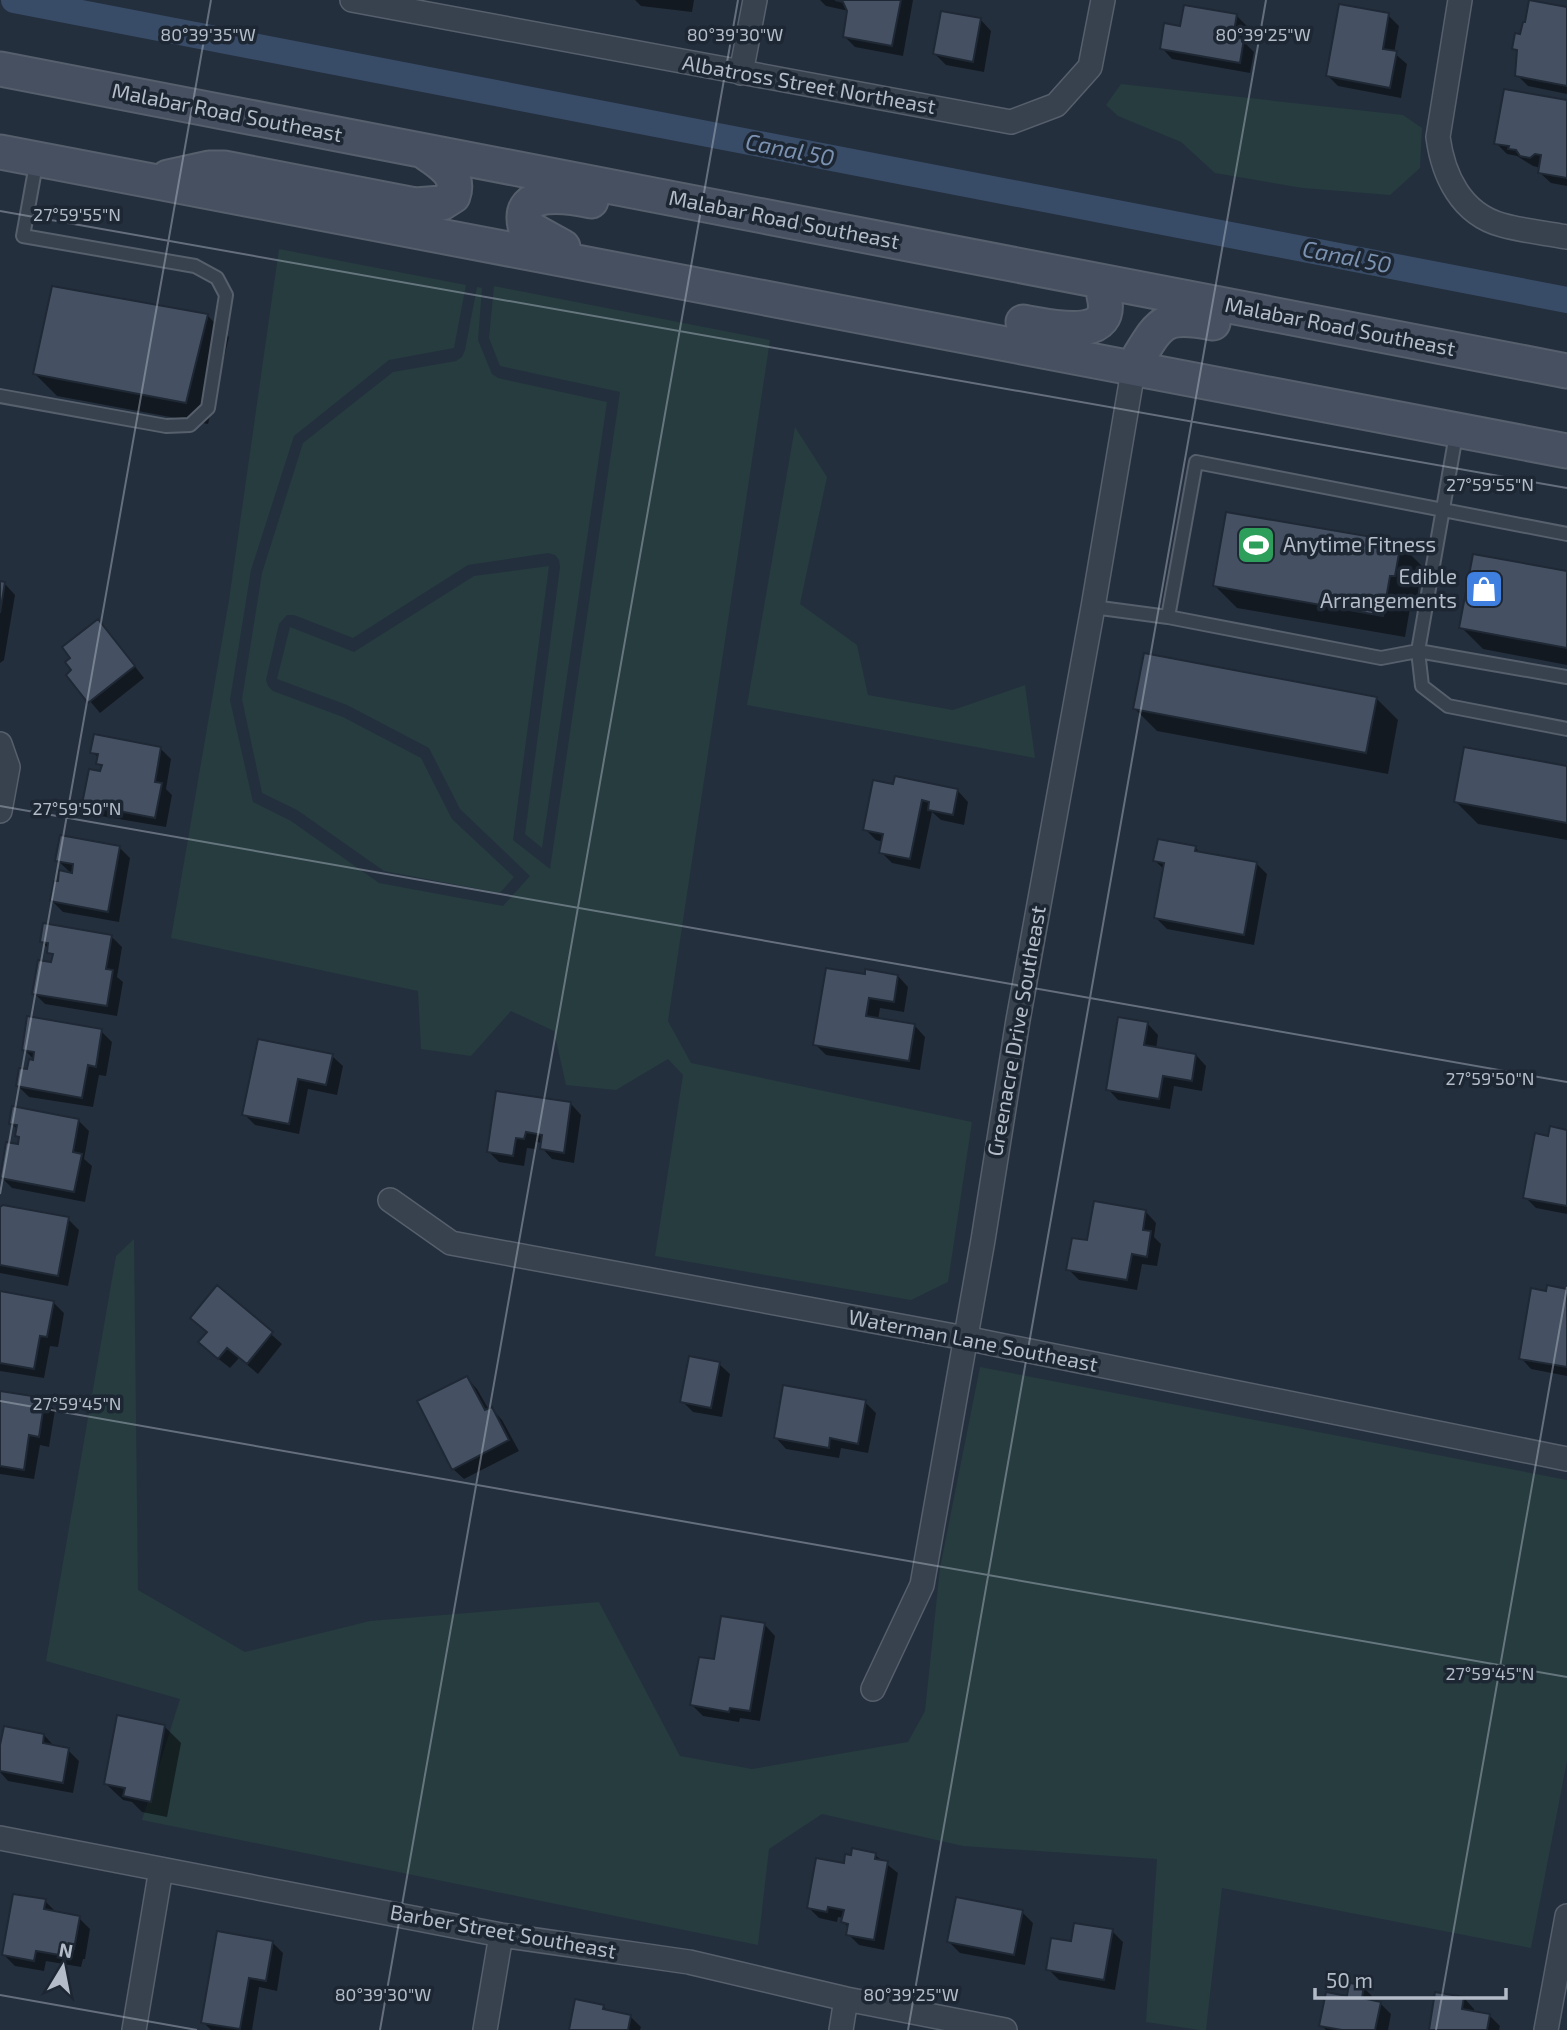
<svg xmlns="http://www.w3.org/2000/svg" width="1567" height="2030" font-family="'Exo 2',sans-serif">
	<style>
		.green { fill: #263c3f }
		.shadow { fill: #0007 }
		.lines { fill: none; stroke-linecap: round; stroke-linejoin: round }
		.canal { stroke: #394c67; stroke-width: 26 }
		.building { fill: #455162; stroke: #1f2835; stroke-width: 2 }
		.service-casing { stroke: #565f6c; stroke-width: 16 }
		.minor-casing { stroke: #565f6c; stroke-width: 26 }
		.secondary-casing { stroke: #565f6c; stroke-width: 37 }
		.service { stroke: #38414e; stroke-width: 12 }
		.minor { stroke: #38414e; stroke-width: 23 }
		.secondary { stroke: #465061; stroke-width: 33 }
		.ticks { fill: none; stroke: #b4bcc9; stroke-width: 2; stroke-opacity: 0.45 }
		.labels { text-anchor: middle; stroke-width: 7; stroke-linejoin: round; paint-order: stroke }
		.street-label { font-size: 21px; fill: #b4bcc9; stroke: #1d2633 }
		.poi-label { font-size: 21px; fill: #b4bcc9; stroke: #1d2633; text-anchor: start }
		.water-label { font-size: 23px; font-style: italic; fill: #7c92b1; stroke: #1d2633 }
		.ticks-label { font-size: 18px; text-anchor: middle; fill: #b4bcc9; stroke: #1d2633; stroke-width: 7; stroke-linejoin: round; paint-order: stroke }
	</style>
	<rect width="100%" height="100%" fill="#242f3e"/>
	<path class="green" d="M1121 84 1403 115 1422 128 1420 168 1390 195 1303 188 1215 173 1181 142 1118 116 1106 105Z
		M279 249 466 285 454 348 389 360 294 436 251 570 230 700 253 802 291 821 379 883 503 906 530 876 460 809 429 748 347 705 277 679 290 627 354 652 474 576 549 566 513 840 550 869 620 392 500 366 489 338 494 286 770 340 668 1021 691 1063 972 1122 948 1282 911 1300 655 1256 683 1075 668 1059 616 1090 566 1085 554 1031 511 1011 471 1056 421 1049 418 991 171 938 229 600Z
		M477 287 482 288 478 340 492 374 498 378 607 402 542 848 525 834 560 567 559 560 555 555 548 553 468 565 353 638 294 615H287L279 624 266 680 268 686 273 691 343 717 421 758 452 819 514 877 500 893 384 871 297 810 262 793 242 699 262 573 303 443 393 372 456 361 462 357 465 350Z
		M795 427 827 477 800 604 857 645 868 695 953 710 1025 685 1035 758 747 705Z
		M134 1239 138 1590 245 1652 370 1621 599 1602 680 1756 752 1769 908 1742 925 1711 940 1568 980 1367 1567 1480V1761L1531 1948 1222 1888 1206 2030H1200L1146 2022 1157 1859 963 1846 822 1814 769 1849 758 1945 142 1820 180 1699 46 1661 116 1256Z"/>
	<path class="shadow" d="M635 0H694L692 12 641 6Z
		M820 0H913L903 56 855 47 844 36 849 11 826 6Z
		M1567 8V94L1528 86 1517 75 1519 53 1513 48 1521 36Z
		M1236 15 1247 26 1244 42 1254 52 1250 73 1172 59 1162 48 1182 28Z
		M1388 15 1399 26 1394 53 1407 64 1401 98 1338 86 1327 75Z
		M981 20 991 31 984 72 946 65 935 54Z
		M1567 102V186L1551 183 1540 173 1541 168 1533 166 1517 156 1507 154 1496 143Z
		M207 315 229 337 208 424 57 396 35 374Z
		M1400 544 1422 566 1417 598 1412 597 1405 637 1237 608 1215 586Z
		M1567 573V665L1483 649 1461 627Z
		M0 583 5 584 15 595 4 660 0 663Z
		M108 632 144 678 100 713 68 675 74 671 73 659Z
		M1376 698 1398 720 1388 774 1157 731 1135 709Z
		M160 748 171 759 166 789 172 795 166 827 95 815 84 804 103 768 98 763 99 758 92 752Z
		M1567 768V840L1478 824 1456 802Z
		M895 786 958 791 968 802 964 825 941 820 932 812 920 869 892 863 881 852 883 842 876 840 865 829Z
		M119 847 130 858 119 922 63 912 52 901 72 874 57 860Z
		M1195 847 1201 854 1256 863 1267 874 1254 945 1167 929 1156 918 1165 870 1155 861Z
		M111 936 122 947 117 977 123 982 117 1016 45 1004 34 993 53 964 54 957 42 941Z
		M866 976H898L908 987 904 1012 880 1008 878 1020 915 1026 925 1037 920 1070 826 1055 815 1044Z
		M1148 1024 1158 1035 1156 1049 1196 1055 1206 1066 1202 1091 1174 1086 1170 1109 1118 1100 1108 1089Z
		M101 1031 112 1042 106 1076 99 1075 93 1107 29 1097 18 1086 36 1062 24 1049Z
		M332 1056 343 1066 337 1095 308 1089 299 1134 255 1125 244 1114Z
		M571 1104 581 1115 574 1163 552 1159 542 1148V1143L536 1142 535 1149 527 1148 524 1166 499 1162 489 1152Z
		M79 1121 89 1131 84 1159 92 1166 85 1202 12 1188 1 1177 19 1147 21 1139 17 1135 18 1130 11 1123Z
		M1567 1131V1214L1536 1208 1525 1197 1549 1138Z
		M0 1209 68 1219 79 1230 68 1286 0 1273Z
		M1146 1212 1156 1223 1154 1237 1161 1244 1157 1266 1142 1264 1137 1290 1079 1280 1068 1269 1088 1243Z
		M218 1287 282 1344 258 1374 239 1358 230 1368 211 1353 208 1333 192 1318Z
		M1567 1290V1376L1531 1369 1521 1358 1547 1293Z
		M0 1293 53 1302 64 1313 58 1347 50 1346 44 1378 0 1371Z
		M719 1364 730 1374 722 1417 693 1412 682 1401Z
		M467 1378 477 1389 489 1410 492 1409 502 1420 519 1451 464 1479 453 1469Z
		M0 1392 44 1400 55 1410 49 1447 40 1445 34 1479 0 1474Z
		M865 1402 876 1413 868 1453 841 1448 839 1458 786 1449 776 1438Z
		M765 1625 775 1636 760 1721 740 1718 739 1722 703 1716 692 1705Z
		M164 1726 181 1743 167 1817 142 1812 132 1802 123 1800 106 1784Z
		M44 1735 54 1746 68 1750 79 1761 73 1793 8 1781 0 1772V1755Z
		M875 1855 898 1873 884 1950 859 1945 848 1934 849 1928 843 1922 844 1918 838 1917 837 1922 819 1918 809 1908 845 1865Z
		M45 1901 56 1912 79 1918 90 1929 85 1959H83L81 1967 46 1961 44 1971 15 1966 4 1955Z
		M1022 1912 1033 1923 1025 1965 960 1953 949 1942Z
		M1112 1931 1123 1942 1115 1990 1059 1980 1048 1969 1073 1943Z
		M272 1942 283 1953 277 1991 259 1987 252 2030H211L203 2022Z
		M1363 1987 1374 1998 1373 2002 1380 2003 1391 2014 1388 2030H1326L1321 2025 1349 1998Z
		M1464 1998 1474 2009V2013L1489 2015 1500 2026 1499 2030H1431Z
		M603 2006 609 2012 630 2016 641 2027 640 2030H571Z"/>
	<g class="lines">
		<path class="canal" d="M14 0 1567 300"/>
	</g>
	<path class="building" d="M835 0H901L892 46 843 37 847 11 843 2Z
		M1529 0 1567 7V86L1515 76 1517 50 1512 49 1515 33 1520 34 1523 22H1525Z
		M1339 4 1389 13 1383 49 1397 51 1390 88 1326 76Z
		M1184 5 1237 14 1233 37 1244 39 1240 63 1160 49 1164 23 1180 26Z
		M941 11 981 18 973 62 933 54Z
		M1504 89 1567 100V178L1538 173 1541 155 1535 154 1530 158 1520 156 1516 150 1508 149 1509 146 1494 144Z
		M52 286 208 314 186 403 33 374Z
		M1226 512 1401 542 1395 576H1390L1383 616 1213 586Z
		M1473 554 1567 571V648L1459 628Z
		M0 581 5 582 0 613Z
		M98 619 135 666 88 703 66 675 71 670 65 662 70 658 62 647Z
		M1144 653 1377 697 1366 753 1133 709Z
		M94 734 161 747 155 782 162 783 155 818 82 804 89 769 100 771 102 765 96 764 98 754 90 753Z
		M1464 747 1567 766V823L1454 802Z
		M895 776 958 789 953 815 928 810 929 802 922 800 910 859 879 853 883 834 863 830 873 780 893 784Z
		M60 835 120 846 108 912 50 901 54 881H58L59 870 72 873 73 864 55 861Z
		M1158 839 1196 846 1195 851 1257 862 1244 935 1154 918 1164 863 1153 861Z
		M43 923 112 935 106 969 113 970 107 1006 32 994 38 960 51 962 53 954 47 953 48 943 40 942Z
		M826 968 865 974V969L898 975 894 1002 869 998 866 1016 915 1024 909 1061 813 1045Z
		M27 1016 102 1029 96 1067 88 1065 82 1098 16 1086 19 1068 27 1069 29 1059 33 1060 34 1052 22 1050Z
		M1118 1017 1148 1022 1144 1045 1196 1054 1192 1081 1163 1076 1159 1099 1106 1090Z
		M258 1039 333 1054 326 1085 298 1079 289 1124 242 1115Z
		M496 1091 571 1102 564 1153 540 1149 542 1135 526 1132 524 1139 516 1138 513 1156 487 1152Z
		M12 1106 79 1119 73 1152 82 1154 74 1192 0 1178 6 1142 18 1144 19 1137 15 1136 17 1125 9 1124Z
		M1550 1126 1567 1130V1206L1523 1198 1535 1133 1548 1136Z
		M1094 1201 1146 1210 1143 1230 1151 1231 1147 1257 1132 1254 1127 1280 1066 1270 1072 1238 1087 1240Z
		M3 1205 69 1217 58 1276 0 1265V1207Z
		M217 1285 273 1332 247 1364 227 1348 218 1359 198 1342 207 1332 190 1318Z
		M1547 1285 1567 1289V1367L1519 1359 1531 1288 1546 1291Z
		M0 1291 54 1301 47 1337 40 1336 34 1369 0 1363Z
		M689 1356 720 1362 711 1408 680 1402Z
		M467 1376 485 1410 492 1407 509 1440 452 1470 417 1401Z
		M783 1385 866 1400 858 1444 830 1438 829 1448 774 1438Z
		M0 1391 45 1398 39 1437 29 1435 24 1470 0 1466Z
		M721 1616 765 1623 750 1711 730 1708 729 1712 690 1705 699 1657 714 1659Z
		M117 1715 165 1725 151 1802 123 1796 125 1788 104 1784Z
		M4 1726 44 1734 43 1743 69 1748 63 1783 0 1771V1745Z
		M852 1848 876 1853 875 1859 888 1861 874 1940 846 1935 848 1924 841 1922 844 1910 828 1907 827 1912 807 1908 816 1858 844 1863 845 1854 851 1855Z
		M13 1894 46 1899 44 1909 80 1916 74 1949H72L71 1957 36 1951 34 1961 2 1955Z
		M956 1897 1023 1910 1014 1955 947 1942Z
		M1074 1923 1113 1929 1104 1980 1046 1970 1051 1938 1071 1941Z
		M217 1931 273 1941 266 1981 249 1978 240 2029 201 2023Z
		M1349 1983 1364 1985 1362 1998 1381 2002 1375 2030H1342L1319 2026 1326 1992 1347 1996Z
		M1435 1992 1464 1997 1462 2009 1490 2014 1487 2030H1429Z
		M575 1999 604 2005 603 2009 631 2015 628 2030H569Z"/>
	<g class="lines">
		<defs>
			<path id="service" d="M0 396 166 426 190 425 208 408 226 295 217 278 195 266 23 236 37 159
				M1457 429 1418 651 1567 677
				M1093 607 1168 617 1196 462 1567 534
				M1168 617 1381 658 1418 651 1422 686 1448 706 1567 729"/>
			<path id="minor" d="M352 0 1011 122 1056 105 1090 67 1103 0
				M1460 0 1438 137C1443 175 1461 214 1502 225 1523 231 1546 233 1567 237
				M741 73 755 0
				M0 744 8 767 0 811
				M390 1200 451 1243 965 1338 1567 1459
				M873 1689 922 1585 983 1240 1018 1020 1093 607 1134 365
				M0 1838 501 1935 689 1962 846 1999 1005 2030
				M134 2030 161 1869
				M485 2030 501 1935
				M841 2030 846 1999
				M1546 2030 1567 1916"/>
			<path id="secondary" d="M0 69 1567 371
				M0 152C523 247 1045 348 1567 451
				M168 177 209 168H224L415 205 442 203 453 196C461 174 439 162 423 151
				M563 247 525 226C516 187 569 196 591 201
				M1023 322C1048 326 1116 344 1104 296
				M1134 365C1160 323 1161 313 1213 323"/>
		</defs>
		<use href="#service" class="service-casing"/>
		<use href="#minor" class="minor-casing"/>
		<use href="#secondary" class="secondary-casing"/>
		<use href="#service" class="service"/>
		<use href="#minor" class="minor"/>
		<use href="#secondary" class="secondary"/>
	</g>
	<path class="ticks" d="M0 211 1567 488M0 806 1567 1082M0 1194 211 0M0 1401 1567 1677M0 1995 197 2030M380 2030 738 0M908 2030 1266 0M1436 2030 1567 1287"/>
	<defs>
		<symbol id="stadium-square" viewBox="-11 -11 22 22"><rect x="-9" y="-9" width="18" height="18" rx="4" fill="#2e9e5b" stroke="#1d2633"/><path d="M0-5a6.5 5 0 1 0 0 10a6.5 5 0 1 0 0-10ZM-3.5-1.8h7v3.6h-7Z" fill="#fff"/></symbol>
		<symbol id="shop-square" viewBox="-11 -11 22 22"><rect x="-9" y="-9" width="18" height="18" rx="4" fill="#3f7fe0" stroke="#1d2633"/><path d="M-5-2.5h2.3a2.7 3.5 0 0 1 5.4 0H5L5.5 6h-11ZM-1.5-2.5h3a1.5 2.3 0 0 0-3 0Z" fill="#fff"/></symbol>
	</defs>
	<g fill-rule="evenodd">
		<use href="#stadium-square" x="1234" y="523" width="44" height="44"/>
		<use href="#shop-square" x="1462" y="567" width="44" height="44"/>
	</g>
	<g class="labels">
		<g class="street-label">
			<text transform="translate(809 85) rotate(10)" y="7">Albatross Street Northeast</text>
			<text transform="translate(227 113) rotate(11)" y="7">Malabar Road Southeast</text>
			<text transform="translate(784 220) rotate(11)" y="7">Malabar Road Southeast</text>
			<text transform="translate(1340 327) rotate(11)" y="7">Malabar Road Southeast</text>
			<text transform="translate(1017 1031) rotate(-80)" y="7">Greenacre Drive Southeast</text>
			<text transform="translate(973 1341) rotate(11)" y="7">Waterman Lane Southeast</text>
			<text transform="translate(503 1932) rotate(10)" y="7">Barber Street Southeast</text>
		</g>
		<g class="poi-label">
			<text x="1283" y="552">Anytime Fitness</text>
			<text x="1457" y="584" text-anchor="end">Edible<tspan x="1457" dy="24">Arrangements</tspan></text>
		</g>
		<g class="water-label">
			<text transform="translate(790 150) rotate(11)" y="8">Canal 50</text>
			<text transform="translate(1347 257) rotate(11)" y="8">Canal 50</text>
		</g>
	</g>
	<g class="ticks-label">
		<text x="208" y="41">80°39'35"W</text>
		<text x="735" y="41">80°39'30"W</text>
		<text x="1263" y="41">80°39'25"W</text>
		<text x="77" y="221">27°59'55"N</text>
		<text x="1490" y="491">27°59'55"N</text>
		<text x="77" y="815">27°59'50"N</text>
		<text x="1490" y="1085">27°59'50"N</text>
		<text x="77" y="1410">27°59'45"N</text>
		<text x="1490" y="1680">27°59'45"N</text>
		<text x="383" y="2001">80°39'30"W</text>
		<text x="911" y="2001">80°39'25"W</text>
	</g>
	<g transform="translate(63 1967) rotate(10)" stroke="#1d2633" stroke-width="5" paint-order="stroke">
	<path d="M0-5L12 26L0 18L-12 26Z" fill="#b4bcc9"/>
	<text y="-10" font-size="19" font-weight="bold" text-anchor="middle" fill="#b4bcc9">N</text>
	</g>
	<path d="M1315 1988v10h191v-10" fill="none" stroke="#b4bcc9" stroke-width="3.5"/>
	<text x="1326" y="1988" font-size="21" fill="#b4bcc9" stroke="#1d2633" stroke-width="5" paint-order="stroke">50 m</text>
</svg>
